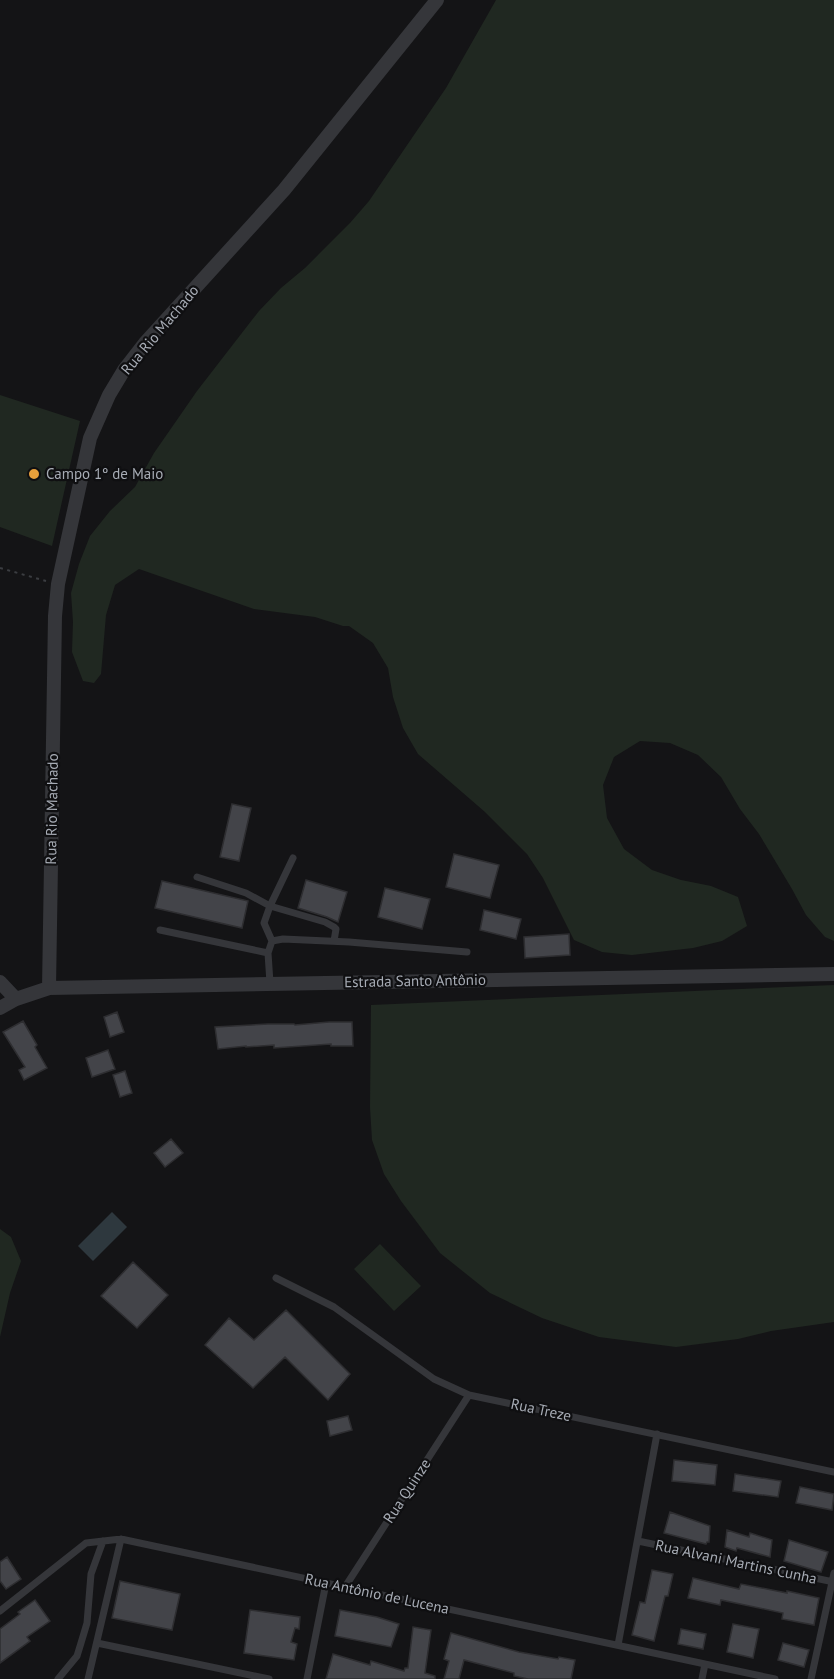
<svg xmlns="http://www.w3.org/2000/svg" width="834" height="1679" font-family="'PT Sans',sans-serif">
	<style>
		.green { fill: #202821 }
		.water { fill: #2e383e }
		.building { fill: #434449; stroke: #2e2e31; stroke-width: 1.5 }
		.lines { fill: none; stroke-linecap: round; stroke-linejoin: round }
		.path { stroke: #3b3d41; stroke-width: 2; stroke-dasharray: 3 4.5; stroke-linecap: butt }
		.service { stroke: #35363a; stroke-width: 7 }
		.minor { stroke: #35363a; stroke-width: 14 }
		.poi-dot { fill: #e79f3b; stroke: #0f0f11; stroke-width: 2 }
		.labels { text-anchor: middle; stroke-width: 4.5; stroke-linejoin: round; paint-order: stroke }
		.street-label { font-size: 15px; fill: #a7acb5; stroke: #0f0f11 }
		.poi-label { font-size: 15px; fill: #a7acb5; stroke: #0f0f11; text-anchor: start }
	</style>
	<rect width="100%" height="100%" fill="#141416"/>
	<path class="green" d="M496 0H834V941L825 937 806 915 792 889 759 834 740 809 721 777 698 755 670 743 640 741 614 757 603 785 607 818 624 849 652 870 681 880 711 886 738 897 747 926 722 941 693 948 632 955 602 952 574 940 543 878 527 854 485 812 418 754 403 728 393 697 388 668 373 643 349 626H343L315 617 254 609 139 569 115 585 106 615 101 674 94 683 83 681 72 652 73 622 71 593 79 564 90 536 110 511 135 487 154 453 197 391 259 311 281 288 305 268 350 223 369 201 446 88Z
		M0 395 80 421 52 546 0 527Z
		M834 985V1322L771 1331 738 1339 676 1347 599 1337 542 1318 490 1293 440 1253 401 1201 384 1174 372 1140 370 1107 371 1005Z
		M0 1229 11 1237 21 1261 10 1293 0 1337Z
		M380 1244 421 1286 394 1311 354 1269Z"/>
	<path class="water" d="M112 1212 127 1227 93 1261 78 1246Z"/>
	<path class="building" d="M232 804 251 808 239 861 220 857Z
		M454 854 499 865 490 898 446 887Z
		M306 880 347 892 338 922 327 917 298 908Z
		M162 881 248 901 242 928 155 908Z
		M385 888 430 899 422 929 378 917Z
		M484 910 521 919 516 939 480 930Z
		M569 934 570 955 525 958 524 937Z
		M117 1012 124 1032 110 1037 104 1017Z
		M23 1021 37 1045 35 1047 47 1068 24 1080 19 1070 25 1067 3 1032Z
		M329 1022H352L353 1046H331V1044L274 1048V1045L246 1047V1046L218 1049 215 1027 268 1024H294L295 1025Z
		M108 1050 115 1069 92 1077 86 1058Z
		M125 1071 132 1093 120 1097 113 1075Z
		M171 1139 183 1153 165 1167 154 1153Z
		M133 1262 168 1295 137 1328 101 1296Z
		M286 1310 350 1374 328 1400 285 1357 253 1388 205 1345 229 1318 254 1340Z
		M348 1416 352 1430 330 1436 327 1421Z
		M674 1460 717 1465 715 1485 672 1481Z
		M735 1474 781 1481 778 1497 733 1491Z
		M800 1487 834 1494 832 1510 796 1503Z
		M670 1512 710 1526 709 1542H707L706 1544 664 1533Z
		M727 1530 749 1537 750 1533 772 1540 770 1557 737 1548 736 1551 725 1547Z
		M789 1540 828 1552 821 1572 784 1561Z
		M7 1557 21 1579 6 1589 0 1581V1562Z
		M652 1570 673 1574 668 1596H665L654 1641 632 1635 640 1602 645 1603Z
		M693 1578 739 1589 741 1584 787 1593V1591L819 1598 814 1625 782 1619 783 1613 721 1600 720 1605 688 1598Z
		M120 1581 180 1594 172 1630 112 1618Z
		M35 1600 50 1621 27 1637 30 1641 0 1663V1629L20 1614 18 1612Z
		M250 1610 300 1617 299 1629 295 1628 291 1642 297 1644 294 1660 244 1653Z
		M340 1610 377 1617 399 1624 391 1647 335 1636Z
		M733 1624 759 1629 753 1658 727 1652Z
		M413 1627 431 1630 425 1673 435 1676V1679H326L333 1654 370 1665 371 1661 404 1671 405 1668H408Z
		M681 1629 706 1634 703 1649 678 1644Z
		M451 1633 519 1652 558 1659 559 1657 575 1660 571 1679H528L514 1676V1673L464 1660 459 1679H444L449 1661 444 1659Z
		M783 1643 809 1650 804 1667 778 1660Z"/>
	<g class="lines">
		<path class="path" d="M0 568 46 581"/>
		<path class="service" d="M197 877 246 893 270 906 325 922 334 927 336 929 334 941
			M160 930 268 953
			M272 941 264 923 270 906 293 858
			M270 983 268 953 272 941 283 939 349 942 467 952
			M276 1278 334 1307 434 1379 469 1395 834 1472
			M638 1541 834 1582
			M345 1587 469 1395
			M0 1611 86 1543 121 1539 775 1679
			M97 1643 269 1679
			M618 1645 657 1434
			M58 1679 77 1656 81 1643 87 1623 91 1574 103 1541
			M88 1679 121 1539
			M307 1679 326 1583
			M702 1679 705 1664
			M811 1679 834 1573"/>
		<path class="minor" d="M0 982 16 999
			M49 988 55 616 58 584 90 438 109 395 124 370 145 343 284 190 437 0
			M0 1008 16 999 49 988 834 974"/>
	</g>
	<circle class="poi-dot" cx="34" cy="474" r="6"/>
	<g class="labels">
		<g class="street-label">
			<text transform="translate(160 330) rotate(-50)" y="5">Rua Rio Machado</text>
			<text transform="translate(52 809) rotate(-89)" y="5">Rua Rio Machado</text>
			<text transform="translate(415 981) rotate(-1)" y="5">Estrada Santo Antônio</text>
			<text transform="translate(541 1410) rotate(12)" y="5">Rua Treze</text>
			<text transform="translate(407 1491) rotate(-57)" y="5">Rua Quinze</text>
			<text transform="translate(736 1562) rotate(12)" y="5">Rua Alvani Martins Cunha</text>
			<text transform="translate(377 1594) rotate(12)" y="5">Rua Antônio de Lucena</text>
		</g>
		<g class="poi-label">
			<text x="46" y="479">Campo 1º de Maio</text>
		</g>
	</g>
</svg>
